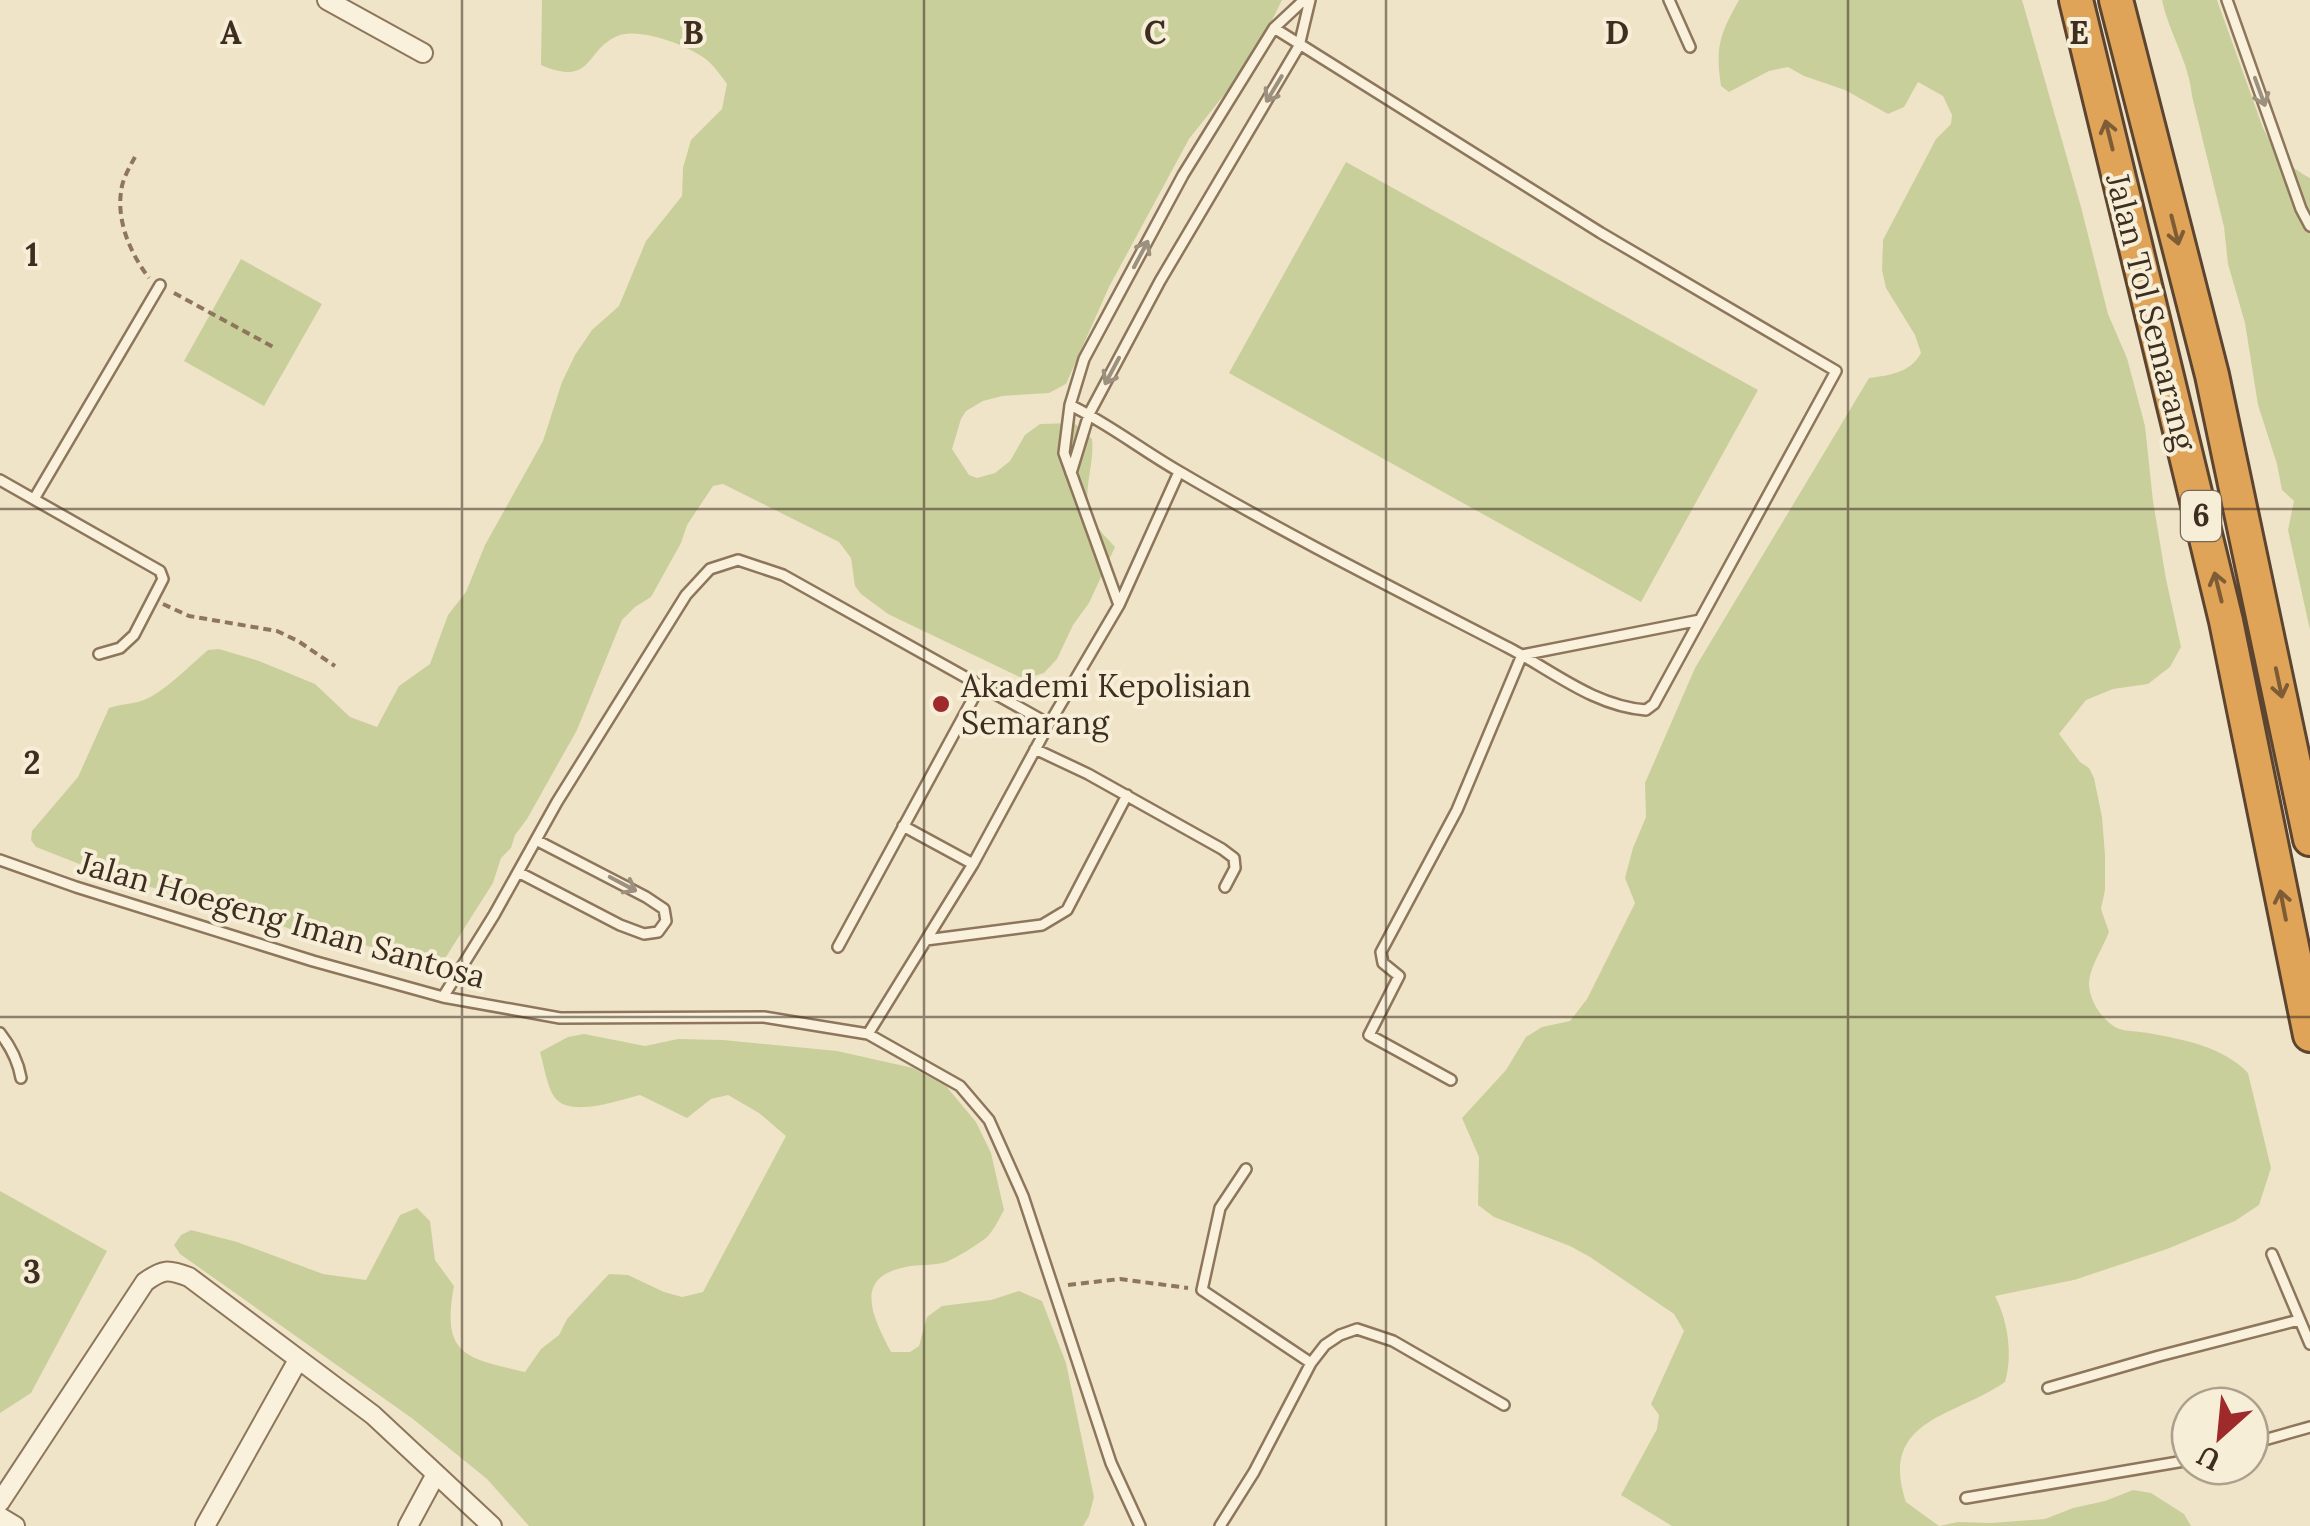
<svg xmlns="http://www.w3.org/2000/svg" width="2310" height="1526" font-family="Lora,serif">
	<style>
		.green { fill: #c9cf9b }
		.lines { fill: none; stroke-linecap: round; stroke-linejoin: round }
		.service-casing { stroke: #8d765c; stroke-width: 14 }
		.minor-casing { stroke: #8d765c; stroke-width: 22 }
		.motorway-casing { stroke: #5b4430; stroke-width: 38 }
		.path { stroke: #8d765c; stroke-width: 4; stroke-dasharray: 8 5; stroke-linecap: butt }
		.service { stroke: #faf1dc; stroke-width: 9 }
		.minor { stroke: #faf1dc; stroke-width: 18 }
		.motorway { stroke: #e0a458; stroke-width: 32 }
		.oneway { stroke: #9c907e }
		.oneway2 { stroke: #7e5d36 }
		.grid { fill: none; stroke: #3d2e20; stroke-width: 2.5; stroke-opacity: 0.55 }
		.poi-dot { fill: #9e2a2b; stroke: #f7eed8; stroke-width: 4 }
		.labels { text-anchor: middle; stroke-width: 8; stroke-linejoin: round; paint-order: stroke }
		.shield { fill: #f7eed8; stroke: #756857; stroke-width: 2.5 }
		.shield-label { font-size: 30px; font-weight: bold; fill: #3d2e20 }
		.street-label { font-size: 32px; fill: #3d2e20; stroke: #f7eed8 }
		.poi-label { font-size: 32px; fill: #3d2e20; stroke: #f7eed8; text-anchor: start }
		.grid-label { font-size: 32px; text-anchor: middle; font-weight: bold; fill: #3d2e20; stroke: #f7eed8; stroke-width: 8; stroke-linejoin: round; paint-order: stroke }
	</style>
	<rect width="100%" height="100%" fill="#f0e4c8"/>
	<path class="green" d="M542 0H1282L1254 57 1189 139 1109 287 1066 384 1049 393 1002 396 983 401 966 411 961 419 952 449 969 475 977 478 995 473 1010 461 1025 435 1040 424 1074 423 1092 439C1095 464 1082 490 1090 514 1093 525 1107 538 1115 547L1089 603 1073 625 1057 659 1044 673 1024 679 888 614 861 594 855 586 851 558 839 542 723 484 713 486 687 525 681 543 651 597 635 607 622 620 577 730 527 819 515 835 511 848 501 858 493 883 444 960 428 965 336 936 296 931 246 913 110 876 36 847 31 840 32 831 78 777 109 708C120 704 133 704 141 701 163 694 190 665 208 650L219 649 259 661 315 684 350 717 377 727 399 686 430 664 448 615 466 592 485 545 543 441 562 382 575 355 592 330 619 306 646 241 682 196 683 168 691 140 722 109 727 84C721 76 715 67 707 60 690 46 642 28 620 35 584 48 595 88 541 65Z
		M1739 0H2022L2081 207 2108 314 2127 358 2145 426 2153 501 2166 579 2181 647 2170 667 2148 684 2113 689 2086 700 2059 734 2080 762 2089 768 2094 778 2102 817 2105 855V890L2101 909 2109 932C2103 948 2090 966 2089 983 2089 1001 2102 1020 2117 1028 2126 1032 2138 1031 2148 1033 2182 1039 2224 1047 2248 1073L2271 1168 2259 1205 2235 1221 2167 1249 2074 1280 1995 1296C2008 1321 2013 1355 2005 1382 1955 1417 1878 1419 1906 1502L1939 1526 1958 1522 1991 1523 2045 1519 2073 1508 2105 1501 2133 1490 2151 1493 2184 1514 2191 1526H1672L1621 1495 1657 1429 1659 1415 1651 1404 1684 1331 1674 1314 1590 1257 1570 1246 1494 1217 1478 1205 1479 1157 1462 1118 1506 1070 1526 1037 1542 1027 1570 1021 1587 999 1635 903 1625 878 1633 848 1646 817 1645 783 1695 668 1869 378C1890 375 1910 373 1921 353L1915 335 1886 288 1882 270 1883 240 1936 139 1951 124 1952 115 1943 96 1918 82 1904 107 1888 114 1845 90 1804 76 1788 67 1769 71 1729 92 1721 86C1715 47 1720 34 1739 0Z
		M2162 0H2217L2263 128C2274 150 2287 166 2310 178V630L2288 530 2294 501 2282 490 2277 464 2258 405 2245 323 2228 264 2224 227 2192 96C2189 62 2169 33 2162 0Z
		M1346 162 1758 390 1641 602 1229 373Z
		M241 259 322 304 264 406 184 361Z
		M584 1034 645 1046 678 1039 723 1040 837 1051 913 1068 946 1086 976 1122 991 1153 1004 1210C999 1219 994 1230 987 1237 979 1244 956 1258 946 1262 934 1266 919 1264 906 1267 852 1277 873 1318 891 1352H910L919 1346 927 1317 942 1306 991 1300 1019 1291 1042 1301 1066 1363 1094 1497 1089 1516 1083 1526H529L487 1479 413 1419 180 1254 174 1245 181 1235 191 1230 237 1242 323 1274 366 1280 400 1215 417 1208 430 1221 435 1260 454 1286C441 1355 465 1358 525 1372L541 1349 559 1335 567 1319 609 1274 628 1275 664 1292 682 1297 703 1292 786 1136 759 1113 728 1095 711 1099 687 1118 640 1095C620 1100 571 1118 555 1098 547 1087 544 1066 540 1052L568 1037Z
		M0 1191 107 1251 31 1393 0 1413Z"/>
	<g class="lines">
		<defs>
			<path id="service" d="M1669 0 1690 47
				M2227 0 2301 209 2310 226
				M1070 405C1109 424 1143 451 1180 472 1287 535 1399 591 1509 648 1553 671 1594 706 1646 710L1654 704 1836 371 1601 233 1274 28
				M1071 473 1089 414 1160 281 1299 46 1310 0
				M0 480 160 571 163 579 134 635 120 648 99 654
				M34 499 160 285
				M1119 605 1064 453 1070 405 1084 359 1183 175 1274 28 1304 0
				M1035 749 1088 774 1222 849 1234 858 1235 868 1225 887
				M903 826 973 864
				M0 860 76 887 313 961 443 997 560 1018 764 1017 868 1034 960 1086 989 1120 1023 1196 1111 1463 1140 1526
				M518 872 620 925 644 934 658 932 666 921 664 909 646 897 536 840
				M926 940 1042 925 1067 910 1127 795
				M838 947 981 684
				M443 997 494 915 557 802 686 595 710 569 738 560 783 575 1049 724
				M0 1033C11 1047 18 1060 21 1078
				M868 1034 973 864 1049 724 1119 605 1179 472
				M1451 1080 1369 1035 1399 976 1383 963 1381 952 1457 810 1522 655 1700 620
				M1246 1169 1220 1208 1202 1290 1311 1363
				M2272 1254 2310 1344
				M2048 1388 2159 1356 2299 1320
				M2250 1444 2310 1427
				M1966 1498 2190 1460
				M1220 1526 1254 1472 1311 1363 1325 1345 1340 1335 1357 1329 1393 1341 1504 1405"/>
			<path id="minor" d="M327 0 423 53
				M0 1502 145 1282C163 1269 168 1269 189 1277L373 1415 492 1526
				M0 1517 15 1526
				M205 1526 298 1360
				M408 1526 436 1474"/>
			<path id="motorway" d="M2076 0 2226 621 2310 1035
				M2116 0 2212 375 2310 839"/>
		</defs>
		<use href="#service" class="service-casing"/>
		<use href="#minor" class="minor-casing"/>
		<use href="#motorway" class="motorway-casing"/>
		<path class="path" d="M135 157C130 166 124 177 122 186 115 219 130 253 149 278
			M174 293 275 348
			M163 604 189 616 277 631 298 641 335 666
			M1068 1285 1120 1279 1188 1288"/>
		<use href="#service" class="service"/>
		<use href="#minor" class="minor"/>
		<use href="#motorway" class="motorway"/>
	</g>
	<defs><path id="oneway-shaft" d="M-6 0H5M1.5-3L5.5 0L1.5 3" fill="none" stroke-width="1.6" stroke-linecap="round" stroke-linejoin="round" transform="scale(2.5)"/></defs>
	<g class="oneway">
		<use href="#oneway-shaft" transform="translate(1274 89) rotate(121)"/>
		<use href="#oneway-shaft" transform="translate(2260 92) rotate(70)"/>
		<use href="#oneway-shaft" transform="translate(1141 254) rotate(-62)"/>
		<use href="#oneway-shaft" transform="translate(1112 371) rotate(118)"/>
		<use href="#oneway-shaft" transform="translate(623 884) rotate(28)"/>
	</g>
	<g class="oneway2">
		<use href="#oneway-shaft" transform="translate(2109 135) rotate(-104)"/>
		<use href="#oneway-shaft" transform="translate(2175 230) rotate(76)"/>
		<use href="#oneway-shaft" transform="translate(2218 587) rotate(-104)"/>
		<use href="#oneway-shaft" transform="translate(2279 683) rotate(78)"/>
		<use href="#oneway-shaft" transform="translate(2283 905) rotate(-101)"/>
	</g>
	<path class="grid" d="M462 0V1526M924 0V1526M1386 0V1526M1848 0V1526M0 509H2310M0 1017H2310"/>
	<circle class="poi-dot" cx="941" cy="704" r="10"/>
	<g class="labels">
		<rect class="shield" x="2181" y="491" width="40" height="50" rx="8"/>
		<g class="shield-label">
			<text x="2201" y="526">6</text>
		</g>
		<g class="street-label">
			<text transform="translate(2151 312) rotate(76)" y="11">Jalan Tol Semarang</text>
			<text transform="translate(282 920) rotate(16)" y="11">Jalan Hoegeng Iman Santosa</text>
		</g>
		<g class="poi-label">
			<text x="961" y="697">Akademi Kepolisian<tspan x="961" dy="37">Semarang</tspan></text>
		</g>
	</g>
	<g class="grid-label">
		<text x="231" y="44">A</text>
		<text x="693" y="44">B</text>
		<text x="1155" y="44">C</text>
		<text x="1617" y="44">D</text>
		<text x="2079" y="44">E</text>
		<text x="32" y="266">1</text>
		<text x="32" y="774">2</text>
		<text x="32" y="1283">3</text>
	</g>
	<g transform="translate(2220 1436) rotate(207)"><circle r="48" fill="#f7eed8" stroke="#ada18e" stroke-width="2.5"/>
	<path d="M0-8L18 38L0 25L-18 38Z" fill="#9e2a2b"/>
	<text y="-15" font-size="28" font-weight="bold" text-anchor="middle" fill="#3d2e20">U</text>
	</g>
</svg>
